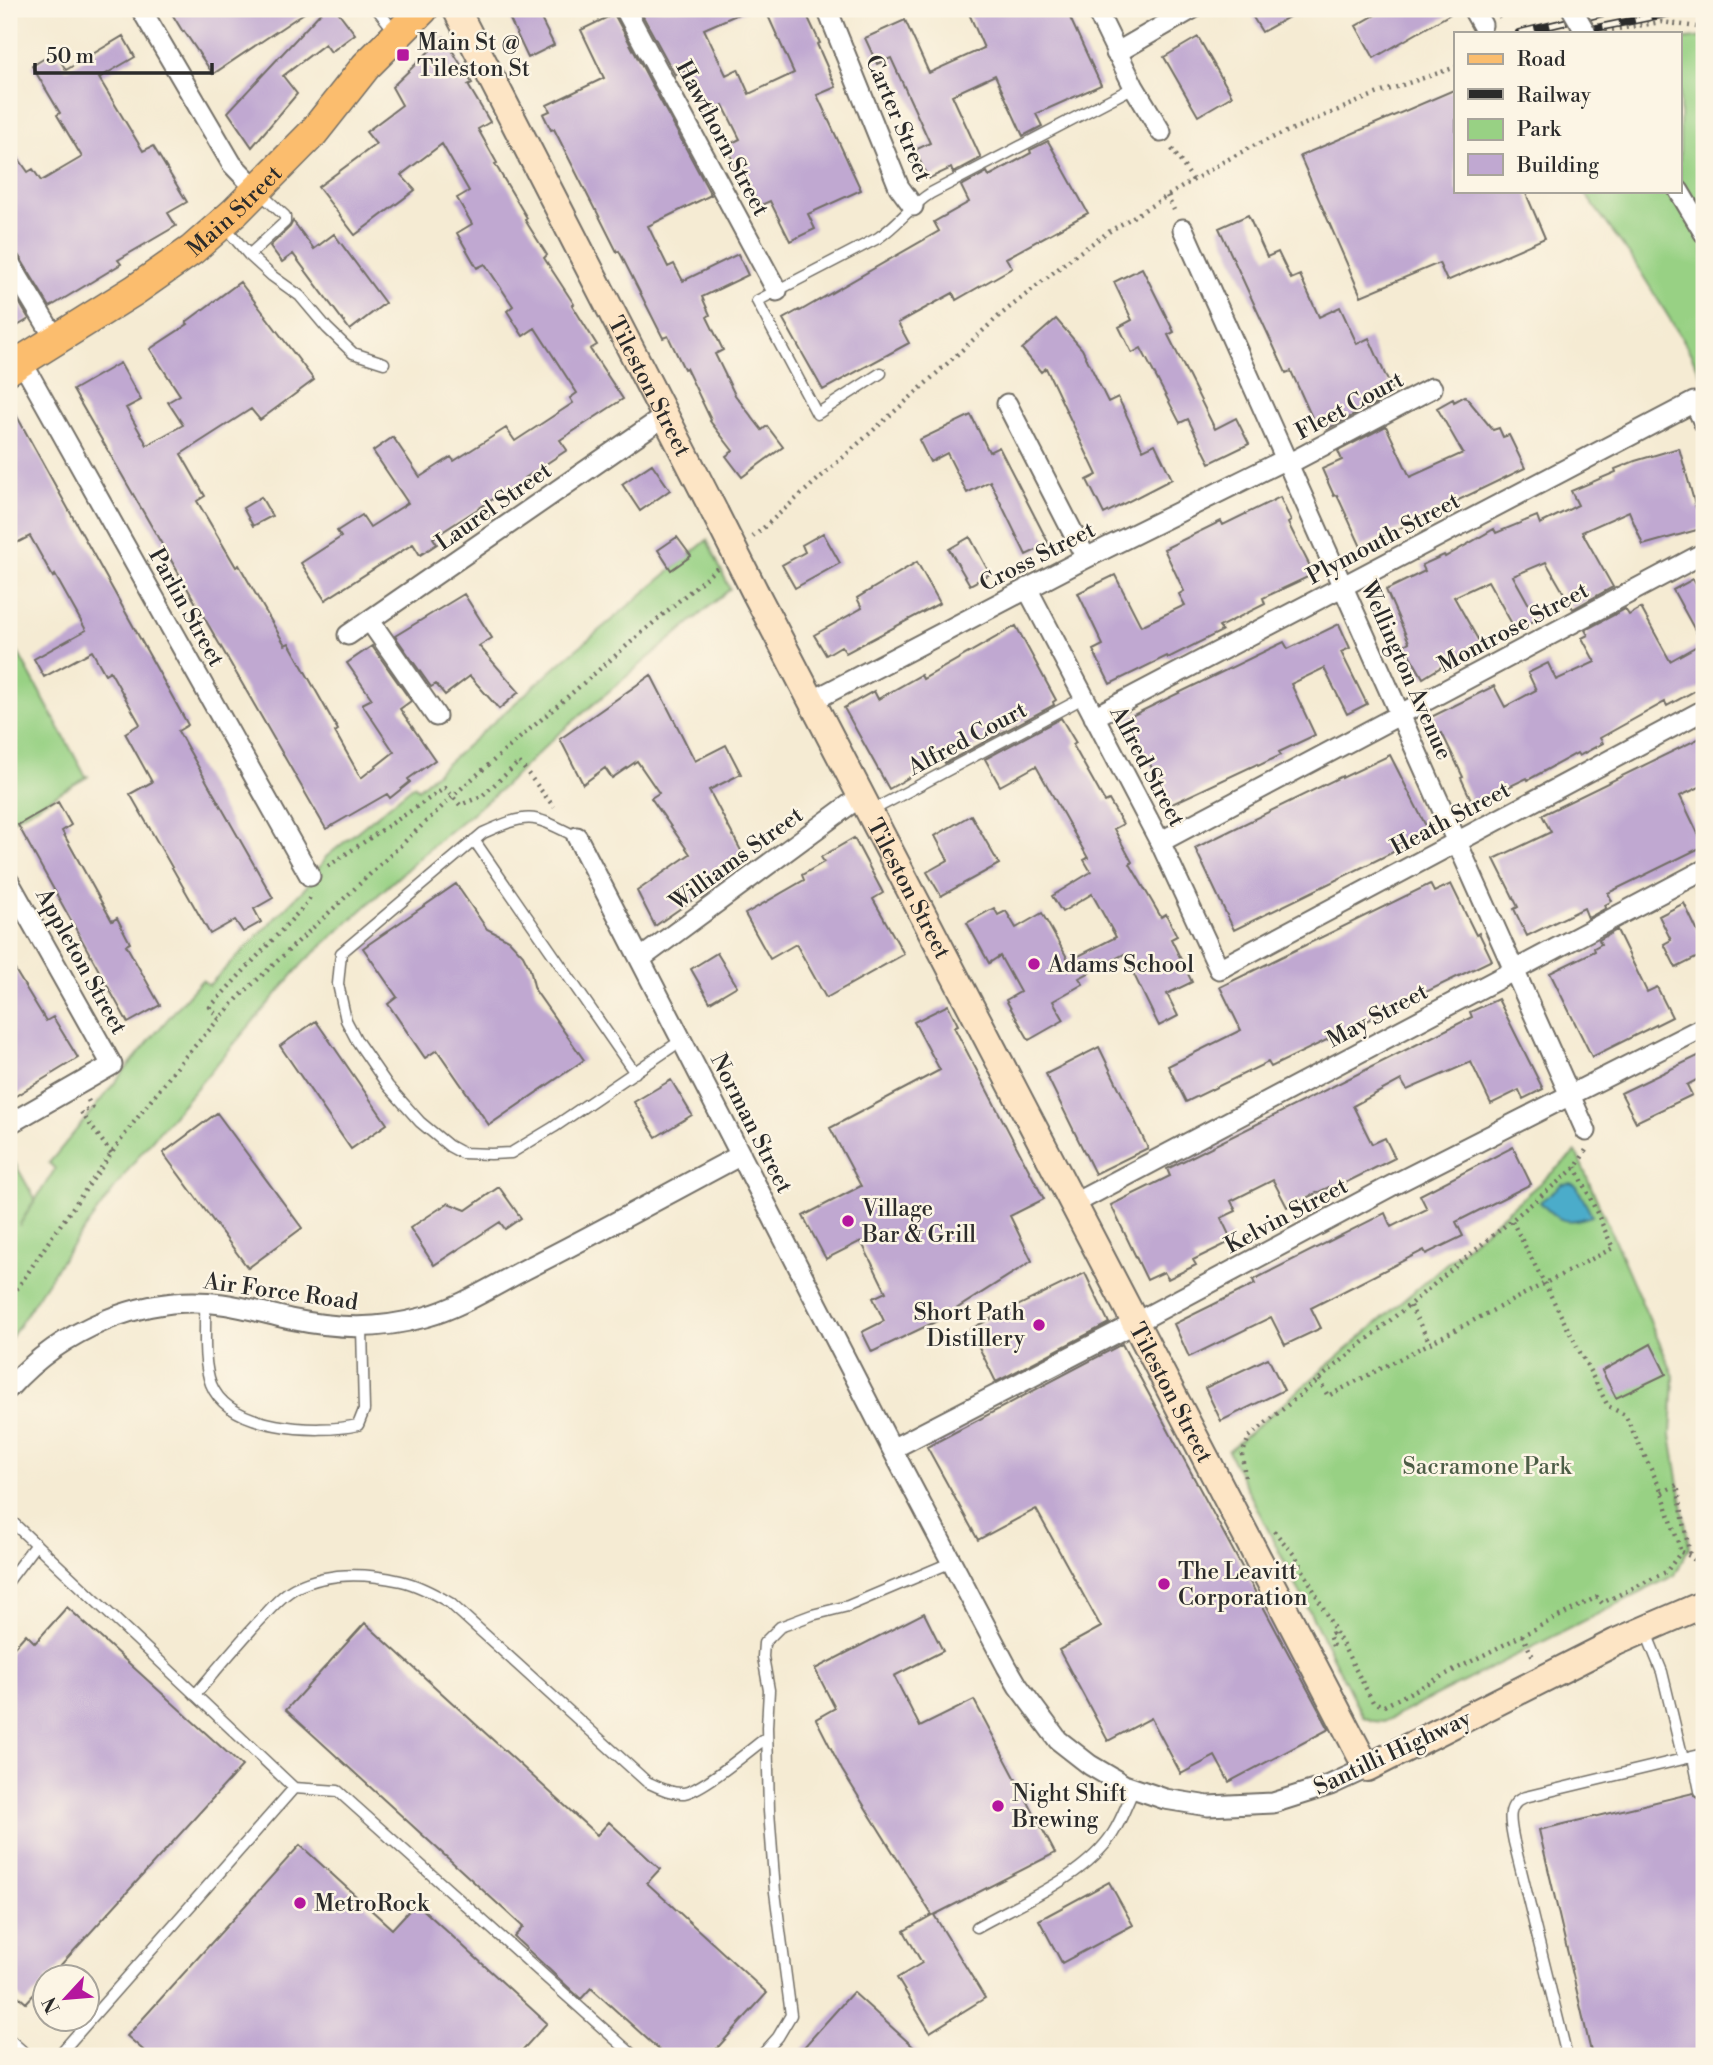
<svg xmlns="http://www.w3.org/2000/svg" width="1713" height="2065" font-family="'Libre Bodoni',serif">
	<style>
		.green { fill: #98d184; stroke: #627e58; stroke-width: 2 }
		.water { fill: #4bacca; stroke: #3b6c7a; stroke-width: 2 }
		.building { fill: #c0a8d1 }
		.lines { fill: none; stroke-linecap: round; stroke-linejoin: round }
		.lane-casing { stroke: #726e66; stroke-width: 13 }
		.street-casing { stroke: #726e66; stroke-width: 23 }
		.secondary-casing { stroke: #726e66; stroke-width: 30 }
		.primary-casing { stroke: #726e66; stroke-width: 33 }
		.path { stroke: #726e66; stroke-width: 4.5; stroke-dasharray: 2 5; stroke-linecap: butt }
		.lane { stroke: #fff; stroke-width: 10 }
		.street { stroke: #fff; stroke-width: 19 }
		.secondary { stroke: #fde5c5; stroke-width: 26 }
		.primary { stroke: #fbbd6e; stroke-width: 30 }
		.rail-casing { stroke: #2b2b2b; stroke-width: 8 }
		.rail { stroke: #fcf5e5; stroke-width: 5; stroke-dasharray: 16; stroke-linecap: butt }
		.street-bridge-casing { stroke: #726e66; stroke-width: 23; stroke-linecap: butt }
		.secondary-bridge-casing { stroke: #726e66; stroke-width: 30; stroke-linecap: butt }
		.street-bridge { stroke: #fff; stroke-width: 19 }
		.secondary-bridge { stroke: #fde5c5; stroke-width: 26 }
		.poi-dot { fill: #b5179e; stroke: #fcf5e5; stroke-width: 2.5 }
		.labels { text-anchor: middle; stroke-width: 5; stroke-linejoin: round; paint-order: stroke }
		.poi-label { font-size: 23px; fill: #2b2b2b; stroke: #fcf5e5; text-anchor: start }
		.street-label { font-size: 23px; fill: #2b2b2b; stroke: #fcf5e5 }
		.park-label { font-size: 23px; fill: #4c5d46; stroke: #fcf5e5 }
	</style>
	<rect width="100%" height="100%" fill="#fcf5e5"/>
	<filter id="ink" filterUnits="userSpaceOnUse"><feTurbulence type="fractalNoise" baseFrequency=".0143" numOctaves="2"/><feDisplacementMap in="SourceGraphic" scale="14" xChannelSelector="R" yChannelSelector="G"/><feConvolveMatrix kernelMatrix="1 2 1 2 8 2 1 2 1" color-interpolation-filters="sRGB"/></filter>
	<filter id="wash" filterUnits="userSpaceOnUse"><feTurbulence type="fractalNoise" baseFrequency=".00686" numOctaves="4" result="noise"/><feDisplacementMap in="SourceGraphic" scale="28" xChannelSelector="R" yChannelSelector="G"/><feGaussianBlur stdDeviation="1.57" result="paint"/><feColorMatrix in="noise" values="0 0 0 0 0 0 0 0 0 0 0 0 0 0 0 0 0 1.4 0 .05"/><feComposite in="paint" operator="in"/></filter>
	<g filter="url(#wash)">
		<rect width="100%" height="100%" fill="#f5ebd3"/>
		<path class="green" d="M1704 37V380L1686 345 1632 258 1583 191H1680V40Z
			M707 540 730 589 556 736 500 790 439 840 303 963 140 1154 63 1258 9 1341V1153L35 1199 19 1226 55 1169 49 1163C100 1102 148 1039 202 980L209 985 306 887 326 857 414 785 418 789 566 658Z
			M9 640 15 647 86 777 89 776 9 822Z
			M1576 1152 1674 1376 1671 1435 1689 1547 1675 1575 1384 1722 1373 1721 1363 1717 1228 1451Z"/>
		<path class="water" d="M1571 1183 1577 1187 1592 1216C1566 1225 1558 1222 1540 1202L1562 1184Z"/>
		<g id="blocks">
			<path class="building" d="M169 9H310L213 74 184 31 183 32Z
				M324 9H336L355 34 331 52 325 44 283 76 297 94 252 147 228 112Z
				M505 9H536L554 45 528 58Z
				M639 9H750L704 29 726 75 738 69 749 94 794 73 765 9H804L820 43 817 44 836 87 817 95 861 190 808 214 815 229 790 241 770 201 759 206 739 165 736 167 726 146 740 139 723 105 707 112 687 69 675 75Z
				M967 9H1066L1101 85 1036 114 1042 126 1023 136 995 75 952 95 981 158 953 173 951 168 928 179 915 150 930 143 891 58 877 64 865 38 905 20 929 73 984 48Z
				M1248 9H1303L1262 32Z
				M1386 9H1459L1374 58 1356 26Z
				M614 14 711 195 648 226 668 267 674 264 683 281 738 254 748 275 702 297 710 315 707 317 723 350 715 354 735 395 762 430 767 426 783 447 742 477 726 456 733 451 710 421 711 420 686 368 684 369 668 336 663 338 619 251 617 252 596 210H595L554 129 551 130 543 114 550 111 547 105 604 78 581 30Z
				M123 36 135 57 99 78 143 151 153 146 187 202 168 213 176 226 118 260 121 264 50 307 19 256 14 251 9 250V145L28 172 33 169 41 181 82 157 57 115 60 113 32 66 55 52 66 70Z
				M444 37 472 83 468 85 490 122 478 129 497 163 495 164 527 218 525 220 547 255 544 258 574 304 572 305 597 345 590 349 623 399 560 440 567 450 525 478 528 482 506 496 504 492 433 538 437 544 420 555 413 544 325 600 301 563 341 537 337 531 362 515 370 527 408 503 373 451 393 437 420 477 451 457 454 461 506 428 515 441 573 403 570 398 577 393 535 328 523 336 507 311 513 306 485 264 477 268 457 233 472 224 457 198 469 191 442 144 401 175 415 190 355 235 318 187 376 144 366 132 402 105 392 87Z
				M1198 37 1232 96 1198 116 1164 57Z
				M1456 89V191H1525L1545 238 1447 281 1439 263 1361 296 1300 156Z
				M1048 141 1088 213 1006 258 1012 268 956 300 953 293 898 323 909 343 823 390 783 319 799 310 800 311 939 231 934 222 969 202 961 186 987 172 989 176 1031 153 1030 150Z
				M1248 215 1267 257 1278 252 1291 279 1300 275 1319 317 1340 307 1357 344 1369 338 1392 390 1374 399 1376 404 1327 429 1322 418 1314 422 1291 371 1286 373 1219 228Z
				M293 221 314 249 334 234 385 303 350 330 293 254 282 262 270 246 290 227Z
				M1142 268 1174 332 1168 335 1215 429 1236 418 1249 444 1210 463 1188 419 1180 423 1141 348 1132 353 1119 327 1132 320 1114 282Z
				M240 282 314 380 260 420 251 409 181 454 205 496 197 501 236 567 239 565 285 645 289 643 338 730 335 732 361 778 394 752 362 704 372 699 347 663 372 646 411 701 400 709 435 760 408 779 410 782 390 798 387 794 326 829 73 390 120 363 141 400 126 408 147 445 183 425 168 402 180 395 150 349 188 324 186 322Z
				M9 285 29 319 9 331Z
				M1056 319 1082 349 1108 402 1118 397 1143 450 1155 444 1172 479 1104 514 1087 480 1097 475 1046 368 1041 372 1022 349Z
				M1465 396 1493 430 1499 428 1503 437 1509 435 1525 468 1361 547 1337 495 1334 496 1322 469 1342 460 1338 451 1386 426 1410 477 1463 453 1437 408 1453 399 1454 402Z
				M9 402 188 725 178 731 273 898 254 909 261 922 243 932 235 920 210 934 130 794 152 782 125 733 140 724 110 671 105 674 92 651 44 677 34 659 86 630 55 575 53 577 30 536 9 547Z
				M971 415 989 452 999 447 1049 544 1026 555 990 481 967 493 947 453 930 462 919 440Z
				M1679 448 1696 508 1704 506V528L1643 545 1629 511 1582 532 1613 587 1573 609 1546 562 1513 576 1537 619 1516 631 1488 581 1454 597 1480 643 1423 678 1404 645 1409 642 1386 590 1425 571 1422 565 1444 555 1445 557 1494 529 1496 533 1537 516 1540 524 1578 505 1571 491 1616 472 1615 469 1635 461Z
				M652 464 670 490 640 511 622 484Z
				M261 497 272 516 253 526 243 508Z
				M1280 497 1291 521 1288 523 1314 574 1263 598 1265 604 1219 627 1222 631 1168 658 1167 656 1110 684 1093 650 1103 645 1078 593 1115 575 1141 626 1185 605 1179 594 1184 591 1164 549 1221 521 1223 525Z
				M823 533 840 563 795 588 782 565 805 552 802 545Z
				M677 537 691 556 671 570 658 550Z
				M970 537 990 574 970 585 949 549Z
				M917 562 940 603 846 653 841 646 826 655 814 635 862 608 857 598Z
				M1693 579 1704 599V686L1667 706 1665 702 1600 738 1603 743 1579 756 1577 753 1528 780 1527 778 1473 804 1461 778 1463 777 1442 733 1433 737 1425 720 1494 686 1505 707 1536 690 1528 673 1548 663 1556 680 1595 662 1582 638 1588 635 1585 630 1625 609 1629 615 1641 608 1670 661 1702 643 1673 590Z
				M464 594 492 638 479 646 519 692 499 709 470 676 445 695 436 684 431 687 395 636Z
				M1339 624 1350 648 1341 652 1367 704 1347 714 1324 668 1291 684 1315 735 1279 752 1281 755 1258 766 1257 764 1170 805 1149 762 1144 764 1123 720 1284 642 1288 649Z
				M1016 626 1056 700 1053 702 1054 705 945 763 943 758 889 789 844 708 874 691 878 699 921 675 923 679Z
				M651 675 695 761 726 745 741 774 709 790 747 862 655 926 637 891 690 854 651 798 659 793 637 761 612 778 605 768 583 784 560 739Z
				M1061 718 1076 743 1073 745 1105 802 1109 800 1123 824 1114 829 1132 862 1130 864 1161 917 1166 914 1177 936 1171 939 1192 982 1167 994 1178 1016 1159 1026 1124 954 1079 978 1083 984 1053 1001 1064 1020 1029 1040 1006 1000 1020 992 1000 956 989 963 967 923 994 908 998 915 1006 911 1016 928 1042 913 1069 961 1116 937 1092 894 1062 912 1052 896 1091 872 1084 860 1088 858 1036 766 1000 786 985 759Z
				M1704 736V785L1680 796 1704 846 1608 893 1612 901 1605 905 1606 908 1588 918 1584 908 1527 936 1514 909 1518 907 1494 859 1551 832 1542 815Z
				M1390 755 1430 834 1234 930 1195 848 1342 776V778Z
				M58 802 71 825 62 831 112 921 117 918 130 943 126 945 160 1005 128 1023 18 825Z
				M971 815 999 864 941 896 927 872 948 860 935 836Z
				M854 838 883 893 873 899 904 954 826 998 796 944 770 959 745 914 804 880 802 875 824 862 821 857Z
				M456 884 487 929 509 940 523 955 530 969 535 990 584 1060 489 1125 437 1050 425 1058 388 1004 397 997 363 948Z
				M1430 884 1434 892 1451 884 1476 935 1479 933 1492 960 1271 1067 1268 1062 1186 1102 1168 1066 1241 1030 1220 987Z
				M1684 903 1704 945V954L1676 968 1664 944 1671 940 1659 916Z
				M1617 930 1647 992 1657 987 1672 1017 1592 1057 1550 973 1595 951 1594 948 1601 944 1599 940Z
				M717 953 737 986 710 1002 691 969Z
				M9 960 46 1021 53 1017 78 1058 9 1100Z
				M1498 999 1543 1089 1523 1099 1519 1090 1491 1104 1471 1062 1407 1090 1401 1080 1353 1106 1372 1144 1385 1138 1395 1158 1331 1190 1329 1187 1287 1207 1273 1180 1231 1201 1236 1211 1221 1218 1232 1241 1193 1260 1196 1265 1168 1279 1164 1272 1147 1280 1111 1205 1170 1176 1167 1169 1472 1017 1470 1012Z
				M948 1005 958 1025 954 1027 1044 1199 1010 1216 1032 1261 937 1321 872 1352 862 1332 884 1321 873 1298 886 1292 861 1241 826 1259 803 1216 861 1186 830 1128 940 1070 914 1022Z
				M316 1021 387 1124 351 1149 280 1046Z
				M1099 1047 1148 1148 1095 1174 1046 1074Z
				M1704 1053V1076L1687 1085 1692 1095 1636 1122 1621 1093Z
				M671 1080 692 1115 656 1137 634 1102Z
				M217 1113 302 1228 248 1268 163 1153Z
				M1513 1147 1531 1184 1456 1222 1463 1236 1426 1254 1424 1250 1311 1308 1321 1328 1285 1345 1271 1317 1189 1357 1174 1324 1255 1284 1253 1280 1385 1213 1391 1227 1427 1209 1420 1195Z
				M499 1187 521 1218 505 1229 500 1222 434 1265 410 1228 448 1203 466 1210Z
				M1085 1273 1109 1323 996 1382 970 1329Z
				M1122 1344 1329 1729 1229 1782 1215 1756 1181 1774 1151 1718 1108 1741 1059 1650 1101 1627 1036 1509 978 1540 927 1447Z
				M1651 1344 1666 1374 1616 1398 1602 1371Z
				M1268 1358 1284 1390 1221 1421 1205 1388Z
				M67 1607 242 1766 49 1978H46V1981L26 2003 9 1988V1653L26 1634 35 1643Z
				M924 1613 943 1651 894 1676 920 1727 974 1700 1055 1853 934 1915 985 1998 930 2032 897 1978 922 1963 904 1931 932 1915 842 1770 816 1719 835 1708 815 1669Z
				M365 1623 597 1835 609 1822 660 1869 647 1883 767 1993 710 2056H666L591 1988 581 1999 514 1937 523 1927 286 1710Z
				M1693 1793 1697 1798 1704 1797V2056H1592L1539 1830Z
				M300 1845 392 1929 416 1903 547 2023 517 2056H150L127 2036Z
				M1109 1882 1133 1925 1062 1963 1039 1920Z
				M853 1992 918 2051 924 2056H796Z"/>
		</g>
	</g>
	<g filter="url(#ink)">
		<use href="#blocks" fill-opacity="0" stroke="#726e66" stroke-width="2"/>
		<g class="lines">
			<defs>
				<path id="lane" d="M377 9 396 33
					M225 227 249 255 272 276 300 296 327 328 353 353 384 363
					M249 255 285 222V216L259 192
					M881 373 817 414 757 301 878 238C898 225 911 205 931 193L1134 87
					M871 811 1083 698
					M577 837C531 814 531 812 483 833L341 953 338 984 346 1020 357 1041 388 1086 420 1122 449 1146 462 1153 491 1154 511 1153 554 1127 682 1040
					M474 840 635 1073
					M205 1303C206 1329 202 1360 211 1384 229 1430 317 1434 358 1425L364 1410 362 1328
					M9 1519 294 1788 58 2056
					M9 1580 36 1544
					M1645 1630 1662 1672 1683 1759
					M195 1695C217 1669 239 1642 263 1617 272 1607 282 1595 295 1588 327 1572 366 1573 401 1581 418 1585 435 1594 450 1603L647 1782C658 1787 671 1794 684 1793 703 1790 750 1750 767 1737
					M1693 1757 1700 1791
					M294 1788 338 1791 634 2056
					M977 1927C1021 1902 1085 1877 1113 1833 1122 1819 1127 1803 1134 1789
					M9 2039 28 2056
					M761 2056 778 2037 791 2015 775 1892 769 1811 767 1727 769 1690 763 1657 764 1643 780 1627 812 1615 848 1606 952 1562
					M1567 2056 1514 1842C1511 1825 1504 1805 1525 1797L1704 1754"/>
				<path id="street" d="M141 9 232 164 256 189
					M625 9 777 291
					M827 9 899 187 913 206
					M1096 9 1134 87 1161 132
					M1473 9 1482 25
					M1116 53 1192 9
					M1679 191 1704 233
					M1183 229 1586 1131
					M9 262 56 340
					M22 362 310 876
					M1007 404 1086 558
					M1288 464 1432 388
					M1027 588 1160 842 1219 969 1704 710
					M370 621 436 716
					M348 635 665 416
					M812 701 1086 558 1286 459
					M1094 717 1694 402 1704 423
					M577 837 892 1449 1007 1667 1018 1686 1058 1740 1090 1765 1124 1785 1165 1799 1208 1806 1273 1803 1330 1785 1367 1768
					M1160 842 1704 553
					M9 882 112 1065 9 1124
					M640 959 861 796
					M1073 1204 1704 870
					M9 1388C61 1330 144 1293 222 1304 245 1307 267 1314 290 1319 338 1329 378 1330 425 1317 461 1307 493 1286 526 1269 598 1233 669 1193 741 1155
					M892 1449 1120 1331 1391 1186 1704 1027"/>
				<g id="secondary">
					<path id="s1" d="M456 9 715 513"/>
					<path id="s2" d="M756 594 1367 1768 1616 1642 1704 1604"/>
				</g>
				<g id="primary">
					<path id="s3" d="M9 369 135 290 192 250 235 212 313 133 366 66 423 9"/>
				</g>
			</defs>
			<use href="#lane" class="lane-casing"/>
			<use href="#street" class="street-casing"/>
			<use href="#secondary" class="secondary-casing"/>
			<use href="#primary" class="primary-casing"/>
			<path class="path" d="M1498 17 1517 9
				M1605 31 1662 22 1704 28
				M1172 149 1193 180
				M1167 196 1174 210
				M753 537 912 396 999 316 1074 256 1110 231 1223 162 1253 146 1376 94 1456 67
				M328 866 445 788 460 805 482 796 519 762 554 807
				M219 1019 210 1007 308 902 311 893
				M88 1100 92 1108 81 1112 111 1153
				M1512 1221 1608 1406 1625 1415 1662 1492 1681 1552
				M9 1301 51 1238 131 1126 184 1058 239 997 464 786 717 568
				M1410 1306 1430 1343
				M1319 1380 1328 1396 1613 1248 1576 1167
				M1245 1477 1242 1455 1249 1437 1576 1167 1586 1150
				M1662 1492 1677 1485 1690 1556
				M1274 1531 1296 1557 1373 1702 1384 1706 1597 1597 1602 1603 1666 1572 1681 1552
				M1681 1552 1690 1556 1704 1569
				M1522 1635 1534 1659
				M1333 1646 1329 1635 1336 1631"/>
			<use href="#lane" class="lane"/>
			<use href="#street" class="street"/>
			<use href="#secondary" class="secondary"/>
			<use href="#primary" class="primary"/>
			<defs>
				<path id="rail" d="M1519 33 1620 9
					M1572 33 1690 9"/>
			</defs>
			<use href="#rail" class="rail-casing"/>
			<use href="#rail" class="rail"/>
			<defs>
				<path id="street-bridge" d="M1572 9 1586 33"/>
				<path id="secondary-bridge" d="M715 513 756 594"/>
			</defs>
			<use href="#street-bridge" class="street-bridge-casing"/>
			<use href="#secondary-bridge" class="secondary-bridge-casing"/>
			<use href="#street-bridge" class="street-bridge"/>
			<use href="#secondary-bridge" class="secondary-bridge"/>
		</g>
	</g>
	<g class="poi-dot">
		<rect x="396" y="48" width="14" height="14" rx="3.5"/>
		<circle cx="1034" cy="964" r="7"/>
		<circle cx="848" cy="1221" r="7"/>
		<circle cx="1039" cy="1325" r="7"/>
		<circle cx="1164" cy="1584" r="7"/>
		<circle cx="998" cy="1806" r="7"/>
		<circle cx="300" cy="1903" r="7"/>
	</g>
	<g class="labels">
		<g class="poi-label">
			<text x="417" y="50">Main St @<tspan x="417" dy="26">Tileston St</tspan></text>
			<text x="1048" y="972">Adams School</text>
			<text x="862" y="1216">Village<tspan x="862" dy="26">Bar &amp; Grill</tspan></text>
			<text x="1025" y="1320" text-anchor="end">Short Path<tspan x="1025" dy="26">Distillery</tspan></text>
			<text x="1178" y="1579">The Leavitt<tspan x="1178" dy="26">Corporation</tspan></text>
			<text x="1012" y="1801">Night Shift<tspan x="1012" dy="26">Brewing</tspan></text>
			<text x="314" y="1911">MetroRock</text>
		</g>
		<g class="street-label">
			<text transform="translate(899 118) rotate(67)" y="8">Carter Street</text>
			<text transform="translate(723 138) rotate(62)" y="8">Hawthorn Street</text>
			<text dy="8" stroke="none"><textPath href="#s3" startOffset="276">Main Street</textPath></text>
			<text dy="8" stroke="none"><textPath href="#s1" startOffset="424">Tileston Street</textPath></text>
			<text transform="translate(1349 405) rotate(-28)" y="8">Fleet Court</text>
			<text transform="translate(493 506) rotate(-35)" y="8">Laurel Street</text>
			<text transform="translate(1383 538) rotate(-28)" y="8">Plymouth Street</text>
			<text transform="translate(1037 556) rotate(-27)" y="8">Cross Street</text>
			<text transform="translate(187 607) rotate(61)" y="8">Parlin Street</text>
			<text transform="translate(1513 627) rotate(-28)" y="8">Montrose Street</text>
			<text transform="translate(1407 670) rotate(66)" y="8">Wellington Avenue</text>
			<text transform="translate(967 738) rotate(-28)" y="8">Alfred Court</text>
			<text transform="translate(1148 766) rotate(62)" y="8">Alfred Street</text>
			<text transform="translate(1450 818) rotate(-28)" y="8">Heath Street</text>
			<text transform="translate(736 858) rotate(-36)" y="8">Williams Street</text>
			<text dy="8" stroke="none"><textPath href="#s2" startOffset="332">Tileston Street</textPath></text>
			<text transform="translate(82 961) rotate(61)" y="8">Appleton Street</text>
			<text transform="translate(1377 1015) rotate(-28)" y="8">May Street</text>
			<text transform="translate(752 1123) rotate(63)" y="8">Norman Street</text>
			<text transform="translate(1286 1215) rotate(-28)" y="8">Kelvin Street</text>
			<text transform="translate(281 1291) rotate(8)" y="8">Air Force Road</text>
			<text dy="8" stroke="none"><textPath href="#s2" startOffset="900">Tileston Street</textPath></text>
			<text transform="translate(1392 1752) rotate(-25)" y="8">Santilli Highway</text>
		</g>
		<g class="park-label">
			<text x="1487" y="1474">Sacramone Park</text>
		</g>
	</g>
	<rect width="1713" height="2065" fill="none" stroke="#fcf5e5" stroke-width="35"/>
	<rect x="1454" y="32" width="228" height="161" fill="#fcf5e5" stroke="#a8a49b" stroke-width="2"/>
	<rect x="1468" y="54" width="35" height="10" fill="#fbbd6e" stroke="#a8a49b" stroke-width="2"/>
	<text x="1517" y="66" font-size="21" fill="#2b2b2b">Road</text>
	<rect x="1468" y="89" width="35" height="10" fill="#2b2b2b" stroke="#a8a49b" stroke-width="2"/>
	<text x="1517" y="102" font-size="21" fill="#2b2b2b">Railway</text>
	<rect x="1468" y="119" width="35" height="21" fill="#98d184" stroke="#a8a49b" stroke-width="2"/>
	<text x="1517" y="136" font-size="21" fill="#2b2b2b">Park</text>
	<rect x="1468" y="154" width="35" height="21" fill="#c0a8d1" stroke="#a8a49b" stroke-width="2"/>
	<text x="1517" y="172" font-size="21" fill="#2b2b2b">Building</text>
	<g transform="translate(66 1998) rotate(244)"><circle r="33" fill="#fcf5e5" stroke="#a8a49b" stroke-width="2"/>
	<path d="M0-5L12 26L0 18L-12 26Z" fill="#b5179e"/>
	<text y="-10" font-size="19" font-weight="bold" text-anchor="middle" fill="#2b2b2b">N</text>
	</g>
	<path d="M35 63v10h177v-10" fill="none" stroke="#2b2b2b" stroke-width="3.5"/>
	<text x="46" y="63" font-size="21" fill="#2b2b2b" stroke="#fcf5e5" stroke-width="5" paint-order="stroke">50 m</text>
</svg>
